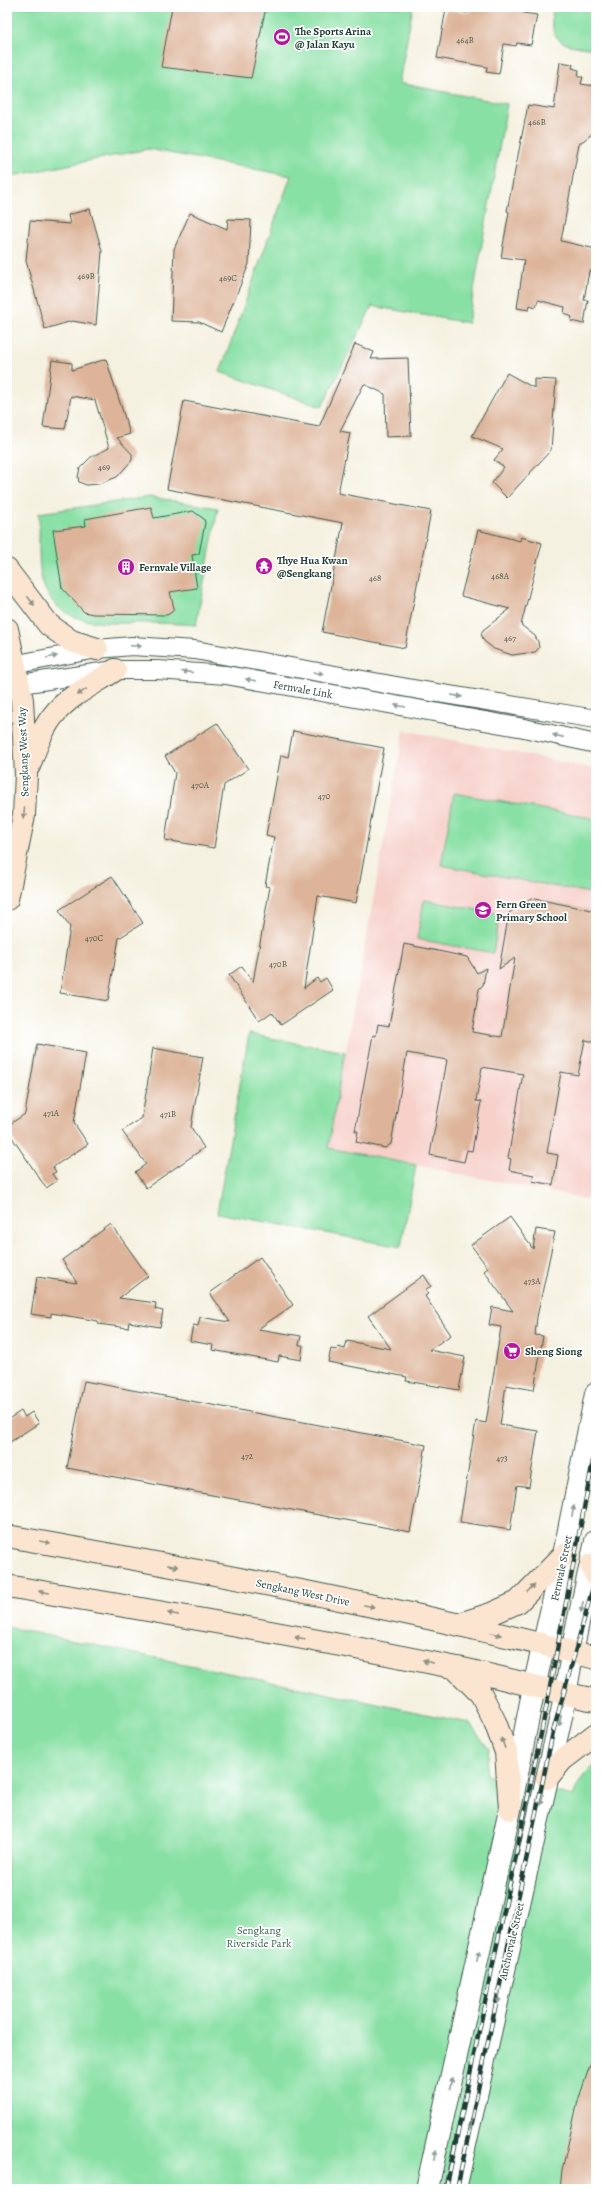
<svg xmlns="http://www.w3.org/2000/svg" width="603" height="2196" font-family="Alegreya,serif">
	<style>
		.built { fill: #f7d0ca }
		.green { fill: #88e0a4; stroke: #548e6c }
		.building { fill: #ddb499 }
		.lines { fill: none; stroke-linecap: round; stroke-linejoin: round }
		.minor-casing { stroke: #3f584e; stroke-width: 20 }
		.tertiary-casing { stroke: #3f584e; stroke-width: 24 }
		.secondary-casing { stroke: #3f584e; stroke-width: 24 }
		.minor { stroke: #fff; stroke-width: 18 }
		.tertiary { stroke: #fff; stroke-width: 22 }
		.secondary { stroke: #fce5d0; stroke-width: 22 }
		.rail-casing { stroke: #1f3d34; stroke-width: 4.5 }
		.rail { stroke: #fff; stroke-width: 3; stroke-dasharray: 9; stroke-linecap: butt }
		.oneway { fill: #8e9182 }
		.oneway2 { fill: #8f9e9a }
		.labels { text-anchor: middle; stroke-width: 3.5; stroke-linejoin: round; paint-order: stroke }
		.number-label { font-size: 9px; fill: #4e5b4d }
		.poi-label { font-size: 11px; font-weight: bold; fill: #1f3d34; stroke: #fff; text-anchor: start }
		.street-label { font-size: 11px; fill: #1f3d34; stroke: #fff }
		.park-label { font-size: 11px; fill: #396650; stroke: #fff }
	</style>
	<rect width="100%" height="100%" fill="#fff"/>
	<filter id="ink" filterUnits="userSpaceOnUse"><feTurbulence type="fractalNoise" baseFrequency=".025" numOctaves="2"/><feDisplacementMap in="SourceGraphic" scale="8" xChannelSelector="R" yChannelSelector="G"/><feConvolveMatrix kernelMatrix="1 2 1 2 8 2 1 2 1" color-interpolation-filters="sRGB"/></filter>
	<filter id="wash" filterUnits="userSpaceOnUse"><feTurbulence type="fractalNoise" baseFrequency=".012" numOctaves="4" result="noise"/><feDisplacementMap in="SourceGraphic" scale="16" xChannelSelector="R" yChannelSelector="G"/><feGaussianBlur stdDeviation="0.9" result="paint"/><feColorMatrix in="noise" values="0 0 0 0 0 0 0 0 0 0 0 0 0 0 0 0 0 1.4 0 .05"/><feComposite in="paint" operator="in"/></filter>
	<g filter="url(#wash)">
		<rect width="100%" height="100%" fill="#f5f1e0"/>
		<path class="built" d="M404 730 596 769V1201L328 1148Z"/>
		<path class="green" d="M7 7H413L399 83 507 104 468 323 372 306 322 407 220 372 291 176 148 149 7 177Z
			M555 7H578L595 14 596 50C580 45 558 49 553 29 551 21 551 14 555 7Z
			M150 497 218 508 196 625C181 624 166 623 151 623 111 622 56 631 42 580 37 561 40 533 39 513Z
			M454 793 596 819V894L441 865Z
			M424 900 500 914 493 953 417 939Z
			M249 1034 345 1052 328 1148 416 1165 401 1247 217 1213Z
			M7 1627 469 1723 489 1749 486 1775 573 1796C579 1781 584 1774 596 1763V2189H7Z"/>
		<g id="blocks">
			<path class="building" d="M172 7H266L251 78 161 67Z
				M475 7H517V9L523 10V13L537 15 531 45 517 43 516 46 504 44 499 74 486 72 487 67 437 58 446 9 468 13Z
				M560 62 573 64 572 68 579 70 578 77H583L581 84 595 86 596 131 579 144 561 241 596 249 593 271H589L584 300H588L584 324 571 321 572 317 564 313 565 307 538 300 536 307 530 305 529 310 517 308 524 260 501 257 509 212 507 211 528 105 554 109Z
				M90 209 102 251 96 325 72 321 45 329 26 261 30 221 70 224 68 215Z
				M190 213 227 229 228 219 251 220 249 264 221 332 199 322 171 321 174 249Z
				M355 344 374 352 371 359 408 358 411 436 386 437 385 394 364 384 340 431 350 433 338 493 431 511 405 648 322 632 343 523 167 489 184 401 319 427Z
				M106 359 130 434 117 438 132 454V460L117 477 99 484 86 485 79 482 78 477 80 468 91 457 109 448 95 400 71 396 65 429 43 427 52 360 72 363V370Z
				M507 373 534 388V379L556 380 551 450 507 498 492 483 504 467 494 460 503 449 472 436Z
				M151 507 154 518 193 511 204 519 205 523 199 554 192 555 197 588 170 592 174 608 172 612 167 615 93 614 84 612 62 588 53 530 86 526 85 519Z
				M478 530 520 541 521 537 542 543 521 625 535 636 538 642 539 648 535 652 512 655 494 649 484 641 481 634 483 630 510 609 461 596Z
				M217 723 248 769 224 785 214 848 165 840 175 773 165 756Z
				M293 731 384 748 356 903 318 896 304 988 317 978 320 982 326 978 333 990 281 1025 272 1012 259 1021 229 975 242 966 253 982 270 887 265 886 274 837 266 835 281 755 288 757Z
				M112 876 143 923 119 938 108 1001 60 993 70 927 59 910Z
				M531 898 596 911V1042L585 1040 578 1075 561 1072 547 1153 558 1155 553 1185 532 1181 534 1175 509 1170 511 1159 508 1158 523 1074 482 1067 476 1101 481 1102 472 1151 467 1150 464 1162 430 1155 447 1060 407 1053 391 1144 385 1148 356 1142 358 1131H355L373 1035 376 1036 378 1024 389 1026 404 944 467 957 477 973 486 968 483 985 479 989 472 1032 502 1037 515 958 499 969 509 913Z
				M37 1044 86 1053 74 1123 88 1144 53 1167 56 1172 52 1174 57 1181 46 1188 7 1130V1126L25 1114Z
				M153 1048 203 1057 191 1127 204 1148 146 1188 135 1172 146 1164 122 1131 142 1118Z
				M510 1217 533 1249 536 1229 555 1232 537 1317 535 1335 543 1336 534 1390 506 1385 500 1425 538 1431 529 1487 517 1485 510 1530 460 1522 476 1421 486 1423 501 1327 489 1325 492 1307 513 1311 484 1271 488 1268 471 1245Z
				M111 1224 148 1276 119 1298 156 1303 155 1309 163 1311 160 1327 129 1322 128 1328 98 1324V1321L51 1313V1317L31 1314 37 1277 77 1283 62 1260Z
				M260 1257 293 1305 258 1329 301 1336 299 1345H303L301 1360 279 1356 278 1362 212 1350 213 1345 190 1341 193 1325 198 1326 200 1317 230 1322 210 1293Z
				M424 1275 431 1286 425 1290 428 1294 425 1296 451 1335 429 1350 465 1357 459 1390 406 1381 407 1377 328 1362 331 1349 337 1350 338 1347 345 1349 347 1341 391 1349 368 1316Z
				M84 1381 426 1445 410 1532 67 1468Z
				M21 1411 25 1417 32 1412 39 1423 7 1444V1420Z
				M593 2056H596V2189H560L562 2170 578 2101Z"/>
		</g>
	</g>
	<g filter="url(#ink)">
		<use href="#blocks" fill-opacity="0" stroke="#3f584e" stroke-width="1"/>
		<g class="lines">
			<defs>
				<path id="minor" d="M7 666 97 649 132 646 195 650 419 690 596 719
					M7 686 115 670H158L226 675 524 728 596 744"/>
				<path id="tertiary" d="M427 2189 510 1809 534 1687 564 1555 596 1394
					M455 2189 562 1712 576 1632 596 1541"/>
				<path id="secondary" d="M7 570 49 625 71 641 97 649
					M7 629 22 700 26 774 24 815 7 899
					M29 766C36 747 43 726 57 711 72 694 96 683 115 670
					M7 1536C204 1571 402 1608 596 1658
					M591 1565 596 1576
					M7 1586C156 1611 304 1637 452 1667 500 1676 548 1691 596 1700
					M460 1624 491 1614 518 1602 564 1555
					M455 1668 481 1694 495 1722 506 1752 510 1809
					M547 1778 562 1760 596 1734"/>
			</defs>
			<use href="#minor" class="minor-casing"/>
			<use href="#tertiary" class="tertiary-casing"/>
			<use href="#secondary" class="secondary-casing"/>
			<use href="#minor" class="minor"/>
			<use href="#tertiary" class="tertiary"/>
			<use href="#secondary" class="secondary"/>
			<defs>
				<path id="rail" d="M446 2189 542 1729 596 1445
					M457 2189 553 1732 596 1576"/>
			</defs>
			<use href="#rail" class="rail-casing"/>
			<use href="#rail" class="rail"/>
		</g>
		<defs><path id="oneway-solid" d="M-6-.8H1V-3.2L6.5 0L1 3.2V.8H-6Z"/></defs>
		<g class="oneway">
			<use href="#oneway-solid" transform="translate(31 601) rotate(53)"/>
			<use href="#oneway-solid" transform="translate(82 692) rotate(146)"/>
			<use href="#oneway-solid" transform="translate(24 813) rotate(96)"/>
			<use href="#oneway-solid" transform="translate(45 1542) rotate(10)"/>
			<use href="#oneway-solid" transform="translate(173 1566) rotate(12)"/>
			<use href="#oneway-solid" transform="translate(531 1588) rotate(-46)"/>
			<use href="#oneway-solid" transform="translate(44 1592) rotate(-171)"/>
			<use href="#oneway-solid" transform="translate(369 1606) rotate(12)"/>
			<use href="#oneway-solid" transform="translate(173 1614) rotate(-169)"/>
			<use href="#oneway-solid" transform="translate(496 1634) rotate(14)"/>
			<use href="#oneway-solid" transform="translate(300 1638) rotate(-169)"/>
			<use href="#oneway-solid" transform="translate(428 1662) rotate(-169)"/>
			<use href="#oneway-solid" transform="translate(503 1743) rotate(-110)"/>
		</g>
		<g class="oneway2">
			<use href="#oneway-solid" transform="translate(136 646) rotate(2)"/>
			<use href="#oneway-solid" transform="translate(52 657) rotate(-10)"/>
			<use href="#oneway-solid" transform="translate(187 672) rotate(-175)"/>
			<use href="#oneway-solid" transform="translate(318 673) rotate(10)"/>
			<use href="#oneway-solid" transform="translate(251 680) rotate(-170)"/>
			<use href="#oneway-solid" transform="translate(457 696) rotate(9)"/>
			<use href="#oneway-solid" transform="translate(400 706) rotate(-170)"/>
			<use href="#oneway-solid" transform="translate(558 736) rotate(-167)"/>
			<use href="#oneway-solid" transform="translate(573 1511) rotate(-79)"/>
			<use href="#oneway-solid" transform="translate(582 1607) rotate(103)"/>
			<use href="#oneway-solid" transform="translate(560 1721) rotate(102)"/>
			<use href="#oneway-solid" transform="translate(542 1800) rotate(102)"/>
			<use href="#oneway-solid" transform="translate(478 1956) rotate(-78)"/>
			<use href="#oneway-solid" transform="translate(499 1998) rotate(103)"/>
			<use href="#oneway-solid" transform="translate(451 2083) rotate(-78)"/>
			<use href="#oneway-solid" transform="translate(470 2125) rotate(103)"/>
			<use href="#oneway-solid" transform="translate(435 2155) rotate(-77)"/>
		</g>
	</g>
	<defs>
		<symbol id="stadium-disc" viewBox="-11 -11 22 22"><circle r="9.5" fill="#b5179e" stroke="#fff"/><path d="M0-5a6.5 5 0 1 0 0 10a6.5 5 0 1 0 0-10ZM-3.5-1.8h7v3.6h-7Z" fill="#fff"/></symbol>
		<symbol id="temple-disc" viewBox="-11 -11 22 22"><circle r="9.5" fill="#b5179e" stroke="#fff"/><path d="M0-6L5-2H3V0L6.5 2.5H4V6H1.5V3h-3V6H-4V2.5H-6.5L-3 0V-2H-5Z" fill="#fff"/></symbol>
		<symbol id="building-disc" viewBox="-11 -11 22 22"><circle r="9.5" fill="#b5179e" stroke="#fff"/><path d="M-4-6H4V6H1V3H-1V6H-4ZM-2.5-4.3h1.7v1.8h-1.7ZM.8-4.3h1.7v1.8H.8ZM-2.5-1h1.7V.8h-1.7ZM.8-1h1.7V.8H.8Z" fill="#fff"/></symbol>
		<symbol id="school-disc" viewBox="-11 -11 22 22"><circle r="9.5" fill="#b5179e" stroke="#fff"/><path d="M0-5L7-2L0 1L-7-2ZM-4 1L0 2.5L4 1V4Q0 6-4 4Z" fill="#fff"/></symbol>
		<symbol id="supermarket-disc" viewBox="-11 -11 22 22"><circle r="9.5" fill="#b5179e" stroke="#fff"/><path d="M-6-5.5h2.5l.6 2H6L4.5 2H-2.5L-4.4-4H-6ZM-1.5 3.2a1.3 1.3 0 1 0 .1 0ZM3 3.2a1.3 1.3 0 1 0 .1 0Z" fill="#fff"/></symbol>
	</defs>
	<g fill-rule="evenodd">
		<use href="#stadium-disc" x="272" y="27" width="20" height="20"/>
		<use href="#temple-disc" x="254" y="556" width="20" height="20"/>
		<use href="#building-disc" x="116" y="557" width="20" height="20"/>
		<use href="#school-disc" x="473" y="900" width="20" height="20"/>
		<use href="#supermarket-disc" x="502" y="1341" width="20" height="20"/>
	</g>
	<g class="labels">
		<g class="number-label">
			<text x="465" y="43">464B</text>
			<text x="537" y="125">466B</text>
			<text x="86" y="279">469B</text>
			<text x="228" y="281">469C</text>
			<text x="104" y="470">469</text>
			<text x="500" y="579">468A</text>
			<text x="375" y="581">468</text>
			<text x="510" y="641">467</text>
			<text x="200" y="788">470A</text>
			<text x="324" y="799">470</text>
			<text x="94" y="941">470C</text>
			<text x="278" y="967">470B</text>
			<text x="51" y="1116">471A</text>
			<text x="168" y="1117">471B</text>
			<text x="532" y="1284">473A</text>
			<text x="247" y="1459">472</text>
			<text x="502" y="1461">473</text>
		</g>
		<g class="poi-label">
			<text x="295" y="35">The Sports Arina<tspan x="295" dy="13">@ Jalan Kayu</tspan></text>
			<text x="277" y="564">Thye Hua Kwan<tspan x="277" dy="13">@Sengkang</tspan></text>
			<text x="139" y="571">Fernvale Village</text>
			<text x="496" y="908">Fern Green<tspan x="496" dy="13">Primary School</tspan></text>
			<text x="525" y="1355">Sheng Siong</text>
		</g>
		<g class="street-label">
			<text transform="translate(303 689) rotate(10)" y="4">Fernvale Link</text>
			<text transform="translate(23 752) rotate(-92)" y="4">Sengkang West Way</text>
			<text transform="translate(561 1568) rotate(-78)" y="4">Fernvale Street</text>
			<text transform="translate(303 1592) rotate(12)" y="4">Sengkang West Drive</text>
			<text transform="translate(511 1941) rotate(-77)" y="4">Anchorvale Street</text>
		</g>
		<g class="park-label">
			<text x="259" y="1934">Sengkang<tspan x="259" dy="13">Riverside Park</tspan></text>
		</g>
	</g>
	<rect width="603" height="2196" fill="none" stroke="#fff" stroke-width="24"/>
</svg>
